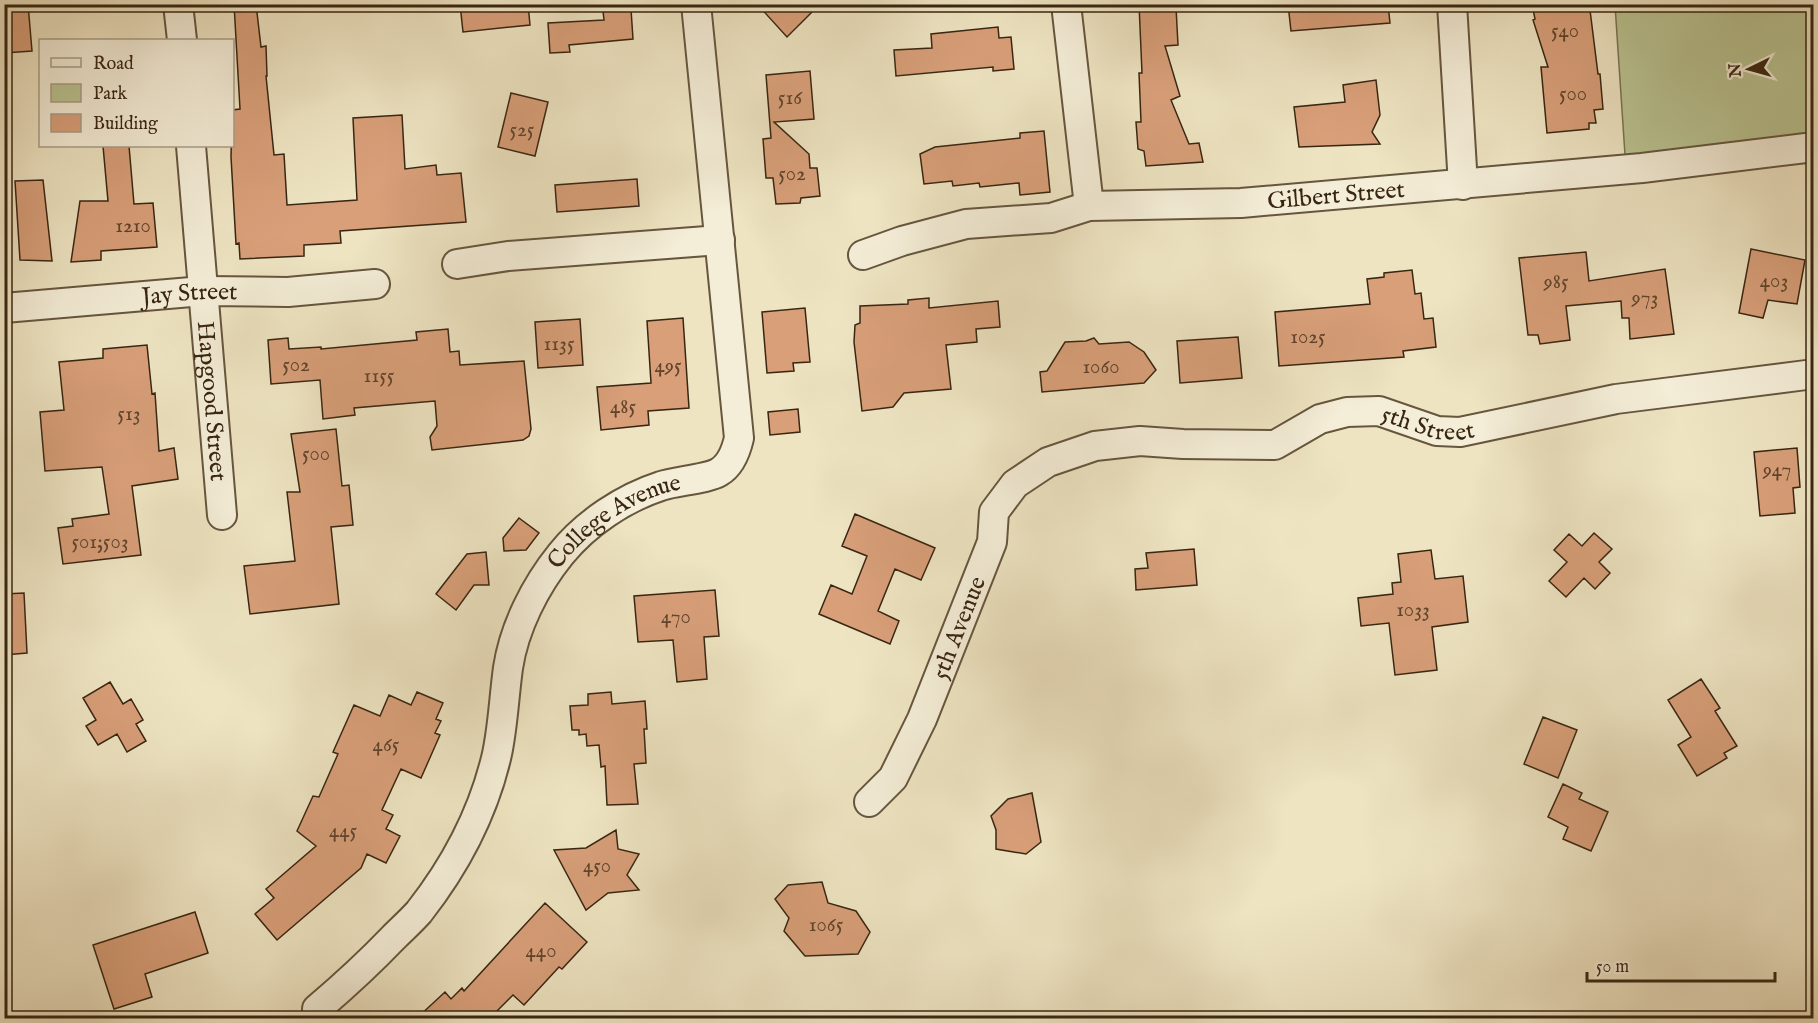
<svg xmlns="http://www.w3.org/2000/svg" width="1818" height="1023" font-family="'IM FELL English',serif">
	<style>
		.green { fill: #bac492; stroke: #797552; stroke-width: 1.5 }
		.building { fill: #d89f79; stroke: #382612; stroke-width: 1.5 }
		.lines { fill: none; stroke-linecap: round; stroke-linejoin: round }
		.minor-casing { stroke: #66563e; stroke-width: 32 }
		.minor { stroke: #f4edd7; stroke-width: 28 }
		.labels { text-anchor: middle; stroke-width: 6; stroke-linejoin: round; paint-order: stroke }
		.number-label { font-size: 21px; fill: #60442c }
		.street-label { font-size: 24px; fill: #382612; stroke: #f4edd7 }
	</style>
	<rect width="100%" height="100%" fill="#eee4c2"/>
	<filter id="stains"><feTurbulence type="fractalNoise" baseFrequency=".00333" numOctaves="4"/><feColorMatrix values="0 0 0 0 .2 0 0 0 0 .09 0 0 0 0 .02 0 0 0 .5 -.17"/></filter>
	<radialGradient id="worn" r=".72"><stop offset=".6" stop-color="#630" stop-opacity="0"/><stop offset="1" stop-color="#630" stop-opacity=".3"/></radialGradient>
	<path class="green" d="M1615 5H1813V136L1625 155Z"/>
	<path class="building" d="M4 4H28L32 51 4 53Z
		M234 4H256L261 47 266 46 267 76H266L274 155 284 154 287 205 357 200 353 118 402 115 405 169 436 165 437 175 461 173 466 222 340 231 341 243 304 245V256L240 259 239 243 236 244 231 157 232 110 240 109Z
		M460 4H528L530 25 463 32Z
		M757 4H820L787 37Z
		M1139 4 1176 7 1178 45 1165 46 1180 96 1171 100 1189 144 1199 143 1203 162 1146 166 1144 151 1138 149 1136 122H1141L1139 73H1142Z
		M1288 4H1388L1390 23 1291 31Z
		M1532 4H1582V11L1590 10 1598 74H1600L1603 109 1594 110 1596 123H1589V129L1547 133 1541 67H1548L1533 20 1535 19Z
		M631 9 633 39 569 45 570 52 550 53 548 23 604 20 603 11Z
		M998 27 999 38 1011 37 1014 69 993 71V67L896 76 894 50 932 48 931 34Z
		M810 71 814 119 774 122 809 154 810 168H817L820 196 801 198 800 203 776 204 773 178H766L763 139 771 138 766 75Z
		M1376 80 1380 115 1372 132 1380 144 1299 147 1294 107 1345 102 1343 85Z
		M511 93 548 102 535 156 498 147Z
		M1044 131 1050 192 1020 195 1019 183 980 187 979 183 953 186 952 181 924 184 920 154 935 147 1020 138V133Z
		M103 146H129L134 204 153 203 157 247 101 251V260L71 262 80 201H108Z
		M637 179 639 206 557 212 555 185Z
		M43 180 52 261 20 260 15 181Z
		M1751 249 1805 260 1797 304 1768 300 1763 318 1739 313Z
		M1586 252 1589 281 1665 269 1674 334 1630 339 1629 318H1622L1621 301 1566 306 1570 340 1540 344 1538 335H1528L1519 258Z
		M1412 270 1415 294 1421 293 1424 319 1433 318 1436 347 1403 351 1404 357 1279 366 1275 312 1370 304 1367 279 1384 277V273Z
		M929 298V308L998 301 1000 327 976 329 977 342 946 345 951 389 904 393 893 407 862 411 854 342 855 325 860 323V306L908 304V300Z
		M805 308 810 362 793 363 794 371 767 373 762 312Z
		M683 318 689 408 648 411 649 425 601 430 597 387 651 383 647 321Z
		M580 319 583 365 538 368 535 322Z
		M448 329 450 352 459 351 460 365 524 361 531 429 529 436 523 440 432 450 430 437 437 426 435 401 354 408 355 415 323 419 320 380 271 384 268 340 288 338 289 349 321 347V349L417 340 416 332Z
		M1238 337 1242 378 1180 383 1177 341Z
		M1094 338 1099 344 1129 342 1144 352 1156 370 1144 383 1042 392 1040 372 1047 371 1065 342 1086 341Z
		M147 345 152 394 155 393 159 451 174 448 178 479 132 486 141 555 63 564 58 528 73 526 72 519 109 514 102 467 45 471 40 412 64 410 59 362 103 358V349Z
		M798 409 800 432 770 435 768 412Z
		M336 429 342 486 349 485 353 525 331 527 339 604 250 614 244 566 295 561 287 492H300L291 434Z
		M1797 448 1800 487 1793 488 1795 513 1760 516 1754 452Z
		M855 514 935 548 921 580 895 569 878 611 899 621 890 644 819 614 831 585 852 594 867 556 842 546Z
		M519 518 539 533 526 550 504 551 503 538Z
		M1594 533 1612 549 1599 562 1610 573 1595 589 1584 578 1566 597 1549 581 1567 562 1554 550 1569 534 1582 546Z
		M1194 549 1197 585 1136 590 1135 569 1148 568 1146 553Z
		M1431 550 1435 579 1463 576 1468 622 1432 627 1437 670 1395 675 1389 623 1361 626 1358 598 1393 594 1392 583 1401 582 1398 554Z
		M486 552 489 585H474L456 610 436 594 467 554Z
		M715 590 719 636 704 637 707 679 677 682 673 640 638 642 634 596Z
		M24 593 27 653 4 655V594Z
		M1701 679 1720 708 1715 711 1737 746 1724 753 1727 758 1697 776 1678 745 1691 737 1668 700Z
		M110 682 123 704 131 699 143 720 136 724 146 741 127 752 117 734 98 745 86 726 96 720 83 698Z
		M417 692 443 703 436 719 441 721 435 733 440 735 421 778 401 769 382 810 393 815 386 829 400 836 386 863 367 854 361 868 277 940 255 914 274 898 266 889 316 846 297 831 313 796 319 797 338 754 333 752 354 705 380 716 389 695 411 705Z
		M611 692 612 704 645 701 647 729H644L646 763 634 764 638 804 607 805 605 766 601 767 599 745 587 746 586 734 579 735V730H572L570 706 588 705V694Z
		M1543 717 1577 730 1558 778 1524 764Z
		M1563 784 1582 793 1579 799 1608 812 1591 851 1563 839 1568 827 1548 817Z
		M1032 793 1041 842 1026 854 996 849V830L991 816 1008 799Z
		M616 830 618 849 639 854 627 875 639 890 608 893 586 910 554 850 586 848Z
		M822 882 828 903 856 911 870 932 858 954 805 956 784 931 789 918 775 899 788 885Z
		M545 903 587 942 562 969 559 967 524 1005 513 995 490 1018H417L445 992 451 999 462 988 464 991Z
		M195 912 208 953 145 974 152 997 114 1009 93 945Z"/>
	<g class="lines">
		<defs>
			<g id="minor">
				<path d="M178 4 182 40"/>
				<path d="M1066 4 1089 206"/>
				<path d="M1452 4 1463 185"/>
				<path id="s1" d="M191 146 222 515"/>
				<path id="s2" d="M863 255 902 241 966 224 1051 218 1089 206 1241 203 1642 168 1814 147"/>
				<path d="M457 264 508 256 720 240"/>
				<path id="s3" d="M4 308 203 291 288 292 375 284"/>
				<path id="s4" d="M869 802 893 778 922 719 992 542 994 512 1015 484 1048 462 1095 446 1140 441 1183 444 1275 445 1320 419 1347 412 1379 411 1437 431 1460 432 1616 399 1814 374"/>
				<path id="s5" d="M317 1009C344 986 369 963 393 938 402 929 411 921 419 912 455 866 484 811 497 754 503 726 504 697 508 668 514 628 535 586 561 554 586 523 624 498 661 486 675 481 708 479 719 472 731 465 736 451 739 438L696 4"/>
			</g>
		</defs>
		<use href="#minor" class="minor-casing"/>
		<use href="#minor" class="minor"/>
	</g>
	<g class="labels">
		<g class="number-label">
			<text x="1565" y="37">540</text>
			<text x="1573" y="100">500</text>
			<text x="790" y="104">516</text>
			<text x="522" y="136">525</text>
			<text x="792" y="180">502</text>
			<text x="133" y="232">1210</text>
			<text x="1774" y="287">403</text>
			<text x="1556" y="288">985</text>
			<text x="1645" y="304">973</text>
			<text x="1308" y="343">1025</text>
			<text x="559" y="350">1135</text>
			<text x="296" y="371">502</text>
			<text x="668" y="372">495</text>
			<text x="1101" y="373">1060</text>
			<text x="379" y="382">1155</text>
			<text x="623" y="413">485</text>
			<text x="129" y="420">513</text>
			<text x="316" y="460">500</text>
			<text x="1777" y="476">947</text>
			<text x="100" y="548">501;503</text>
			<text x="1413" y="616">1033</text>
			<text x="676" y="623">470</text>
			<text x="386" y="751">465</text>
			<text x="343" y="837">445</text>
			<text x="597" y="872">450</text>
			<text x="826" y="931">1065</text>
			<text x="541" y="957">440</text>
		</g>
		<g class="street-label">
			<text dy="8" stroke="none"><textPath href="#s2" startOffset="480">Gilbert Street</textPath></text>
			<text dy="8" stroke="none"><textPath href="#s3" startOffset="186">Jay Street</textPath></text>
			<text dy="8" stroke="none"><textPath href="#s1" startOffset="256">Hapgood Street</textPath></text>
			<text dy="8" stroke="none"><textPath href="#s4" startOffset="788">5th Street</textPath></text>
			<text dy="8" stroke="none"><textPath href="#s5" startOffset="596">College Avenue</textPath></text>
			<text dy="8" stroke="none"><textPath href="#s4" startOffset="198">5th Avenue</textPath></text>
		</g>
	</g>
	<rect width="1818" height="1023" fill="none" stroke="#eee4c2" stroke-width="24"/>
	<rect x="6" y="6" width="1806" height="1011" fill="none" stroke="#382612" stroke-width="3"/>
	<rect x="12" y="12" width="1794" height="999" fill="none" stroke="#382612" stroke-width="1.5"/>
	<rect x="39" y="39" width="195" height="108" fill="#f4edd7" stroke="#a99d88" stroke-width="1.5"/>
	<rect x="51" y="58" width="30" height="9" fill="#f4edd7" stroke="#a99d88" stroke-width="1.5"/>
	<text x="93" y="69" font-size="18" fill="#382612">Road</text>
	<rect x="51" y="84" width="30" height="18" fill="#bac492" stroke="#a99d88" stroke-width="1.5"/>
	<text x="93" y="99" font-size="18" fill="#382612">Park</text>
	<rect x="51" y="114" width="30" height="18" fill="#d89f79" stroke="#a99d88" stroke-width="1.5"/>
	<text x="93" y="129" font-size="18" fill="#382612">Building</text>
	<g transform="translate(1749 69) rotate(265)" stroke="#f4edd7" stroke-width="4.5" paint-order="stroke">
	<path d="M0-4.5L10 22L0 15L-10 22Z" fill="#382612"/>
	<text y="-9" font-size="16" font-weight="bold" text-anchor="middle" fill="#382612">N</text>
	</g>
	<path d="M1587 972v9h188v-9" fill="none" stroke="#382612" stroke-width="3"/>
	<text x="1596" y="972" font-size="18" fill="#382612" stroke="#f4edd7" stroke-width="4.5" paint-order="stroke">50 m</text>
	<rect width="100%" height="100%" filter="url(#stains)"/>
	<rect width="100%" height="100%" fill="url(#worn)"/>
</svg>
